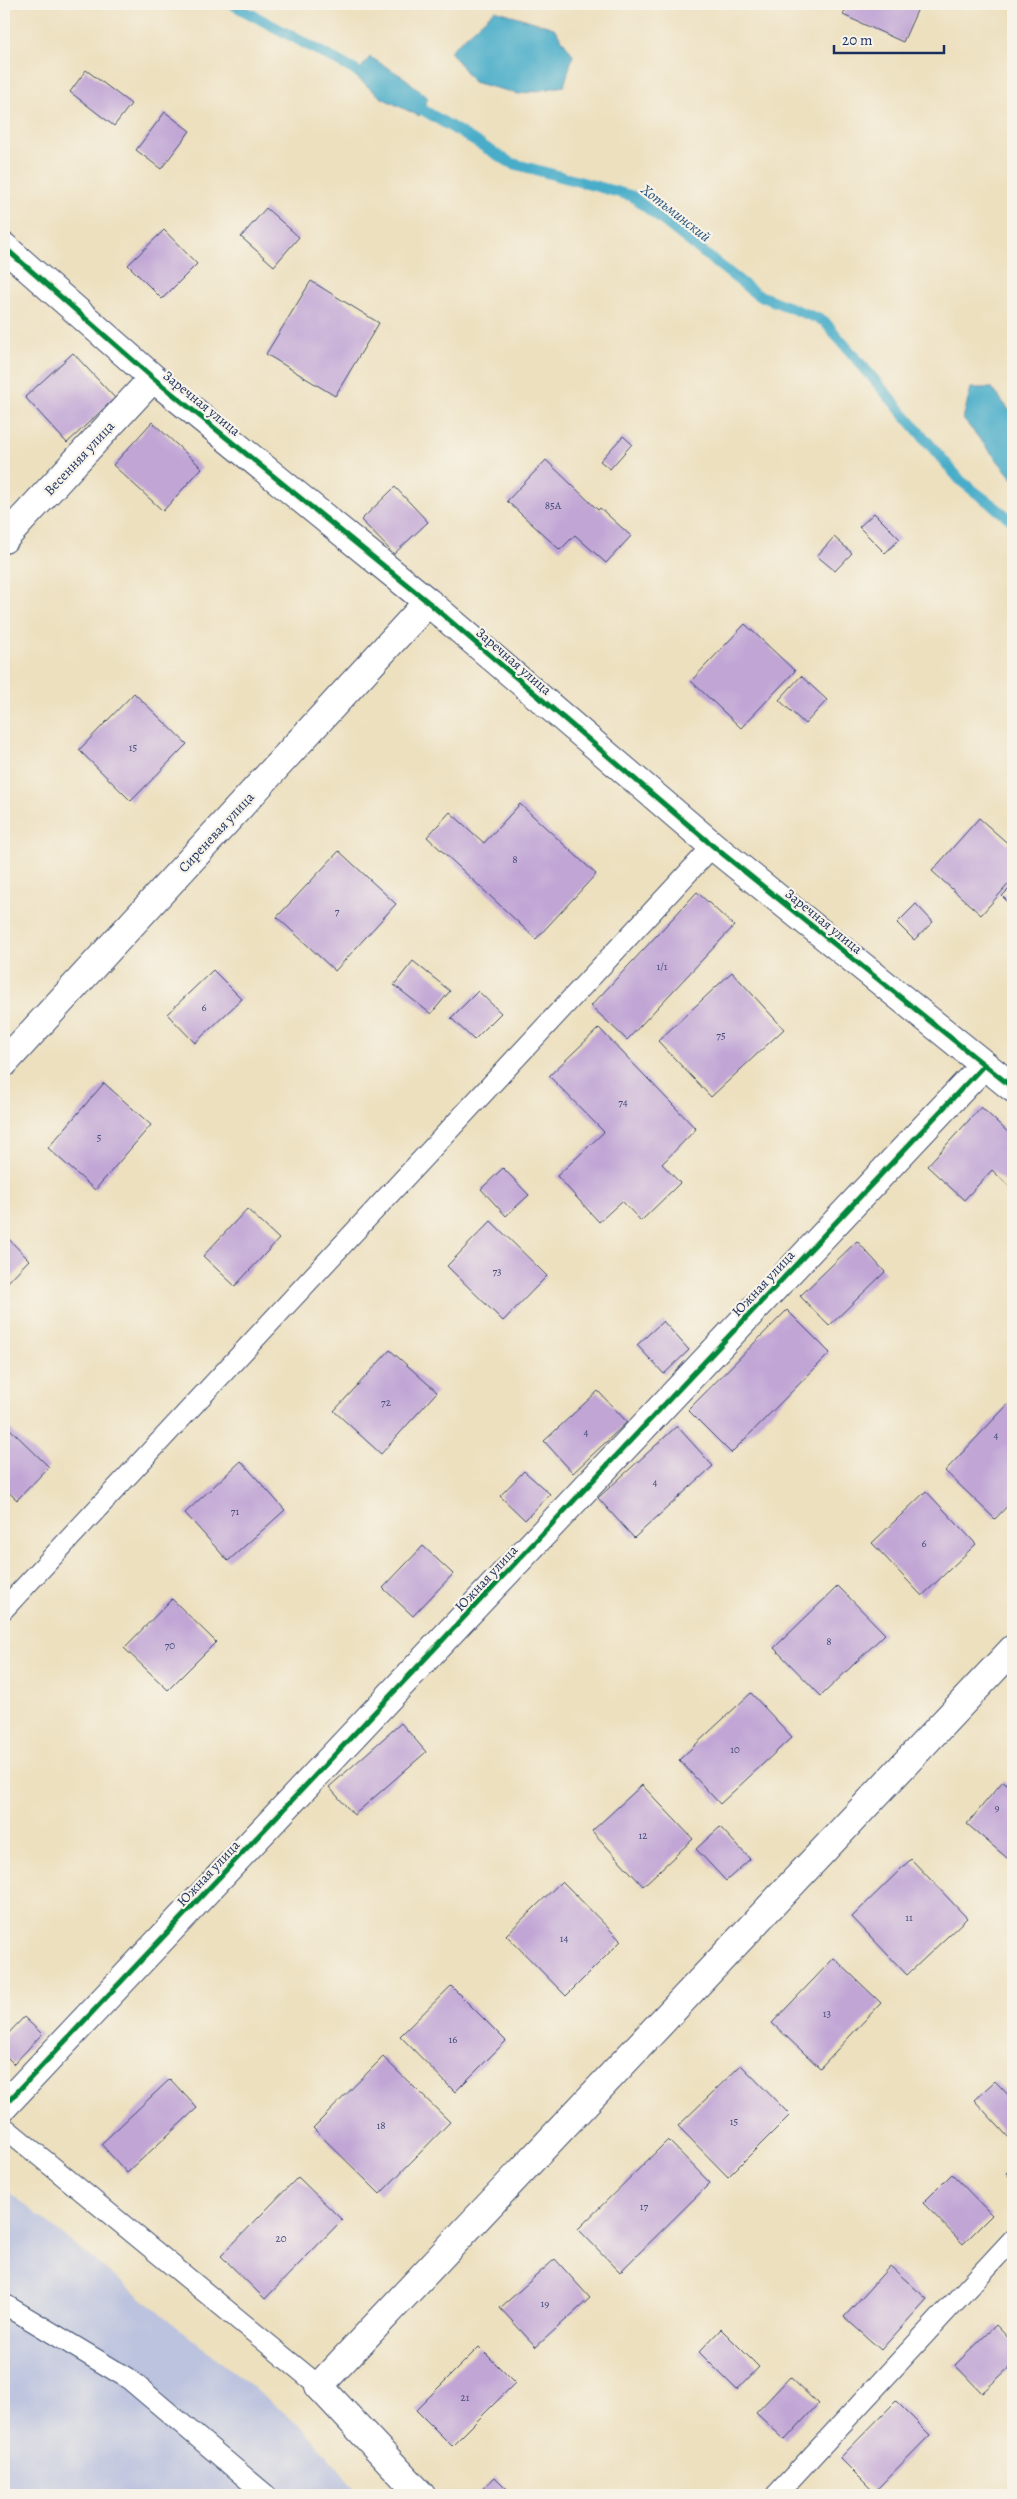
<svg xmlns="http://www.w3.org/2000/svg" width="1017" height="2499" font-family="Alegreya,serif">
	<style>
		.industrial { fill: #bcc3de }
		.water { fill: #4aadc9; stroke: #326e94 }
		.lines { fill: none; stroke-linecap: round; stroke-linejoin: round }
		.stream { stroke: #4aadc9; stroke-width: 11 }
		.building { fill: #c1a6d5 }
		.service-casing { stroke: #3a4a6d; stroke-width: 22 }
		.minor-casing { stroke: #3a4a6d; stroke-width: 30 }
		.service { stroke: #fff; stroke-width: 20 }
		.minor { stroke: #fff; stroke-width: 28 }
		.cycleway-casing { stroke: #f7f3e8; stroke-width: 8 }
		.cycleway { stroke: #00873e; stroke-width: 5 }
		.labels { text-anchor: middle; stroke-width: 4.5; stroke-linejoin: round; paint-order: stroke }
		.number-label { font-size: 11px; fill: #444d7c }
		.street-label { font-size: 14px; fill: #1b2f5e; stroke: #f7f3e8 }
		.water-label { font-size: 15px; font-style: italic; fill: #29557e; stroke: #f7f3e8 }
	</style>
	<rect width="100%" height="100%" fill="#f7f3e8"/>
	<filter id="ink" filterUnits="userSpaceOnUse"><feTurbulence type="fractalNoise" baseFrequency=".02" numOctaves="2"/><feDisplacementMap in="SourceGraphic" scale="10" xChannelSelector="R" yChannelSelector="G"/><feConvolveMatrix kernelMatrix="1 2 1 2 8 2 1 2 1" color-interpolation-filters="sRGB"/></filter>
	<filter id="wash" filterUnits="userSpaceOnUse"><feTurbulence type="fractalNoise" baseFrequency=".0096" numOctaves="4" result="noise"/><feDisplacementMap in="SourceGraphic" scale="20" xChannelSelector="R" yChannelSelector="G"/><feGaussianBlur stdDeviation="1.12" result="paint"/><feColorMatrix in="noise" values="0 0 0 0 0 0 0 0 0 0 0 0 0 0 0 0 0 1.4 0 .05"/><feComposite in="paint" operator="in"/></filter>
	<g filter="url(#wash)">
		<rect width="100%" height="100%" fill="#ede0bf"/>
		<path class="industrial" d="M4 2188 301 2426 361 2495H4Z"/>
		<path class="water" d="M495 10 554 28 573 55 564 86 519 94 473 82 450 51Z
			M370 57 405 78 428 98 419 116 382 98 355 76Z
			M971 388H992L1013 415V479L963 419Z"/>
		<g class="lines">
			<path class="stream" d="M232 4 371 79
				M410 102 511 163 632 196 756 294 824 321 961 481 1013 521"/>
		</g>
		<g id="blocks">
			<path class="building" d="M848 4H920L903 42 843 15Z
				M86 70 131 104 114 126 70 92Z
				M165 112 190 131 161 169 136 150Z
				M266 208 299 237 274 266 241 237Z
				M164 230 197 264 162 299 128 265Z
				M311 281 379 323 335 396 266 354Z
				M73 353 115 398 67 443 25 397Z
				M152 422 202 468 163 511 113 465Z
				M623 436 632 444 610 469 600 461Z
				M546 460 598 510 600 508 631 536 606 563 575 535 560 550 507 501Z
				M395 487 428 522 394 554 361 520Z
				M874 513 900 539 885 553 859 527Z
				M834 537 852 553 835 571 817 556Z
				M745 624 795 671 741 728 691 681Z
				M801 676 827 700 805 724 779 700Z
				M134 693 187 744 131 801 79 750Z
				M520 804 596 874 536 939 427 837 450 812 484 843Z
				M979 818 1013 848V879L981 915 932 871Z
				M339 851 396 904 335 971 277 917Z
				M1013 885V907L1002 896Z
				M697 892 734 926 627 1040 591 1006Z
				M916 904 933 922 914 940 897 923Z
				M413 961 450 991 431 1014 394 985Z
				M213 970 242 999 195 1043 167 1014Z
				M732 972 784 1029 711 1097 658 1041Z
				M478 991 501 1013 474 1040 451 1018Z
				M599 1028 696 1129 662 1164 680 1183 641 1221 622 1201 599 1222 557 1176 604 1132 549 1076Z
				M104 1083 151 1125 95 1190 48 1148Z
				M981 1107 1013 1137V1190L992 1170 964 1200 927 1166Z
				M503 1168 529 1195 506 1216 481 1189Z
				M247 1209 279 1239 235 1286 203 1256Z
				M491 1221 547 1276 503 1321 447 1266Z
				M4 1234 29 1260 4 1286Z
				M857 1241 885 1272 829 1326 800 1296Z
				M787 1310 830 1353 731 1453 688 1410Z
				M663 1321 689 1350 664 1374 637 1345Z
				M390 1350 437 1392 381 1454 334 1411Z
				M598 1391 627 1422 573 1473 544 1441Z
				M1013 1399V1500L995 1519 945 1471Z
				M6 1425 49 1467 17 1500 4 1488V1427Z
				M677 1426 713 1466 634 1538 598 1498Z
				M241 1461 285 1510 228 1561 185 1513Z
				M524 1471 550 1494 525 1520 500 1496Z
				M926 1491 976 1544 922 1596 872 1543Z
				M423 1546 453 1574 413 1616 383 1588Z
				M838 1586 885 1634 821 1696 774 1648Z
				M172 1599 216 1642 168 1690 124 1648Z
				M751 1693 792 1737 720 1804 679 1760Z
				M401 1723 426 1752 354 1815 329 1787Z
				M1003 1781 1013 1789V1863L967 1824Z
				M642 1785 693 1839 643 1886 592 1831Z
				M720 1827 750 1859 726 1881 696 1849Z
				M911 1859 967 1918 907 1975 852 1917Z
				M562 1881 621 1941 566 1996 506 1935Z
				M834 1958 881 2003 820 2068 772 2023Z
				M451 1986 506 2041 455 2092 400 2036Z
				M24 2017 42 2034 14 2064 4 2054V2038Z
				M383 2057 450 2122 380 2194 313 2128Z
				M741 2065 790 2115 728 2177 678 2126Z
				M170 2079 197 2108 127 2173 101 2144Z
				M995 2081 1013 2100V2135L1010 2139 974 2100Z
				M668 2140 710 2183 620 2272 578 2229Z
				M1013 2166V2181L1006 2173Z
				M952 2174 992 2215 963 2244 923 2203Z
				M298 2177 342 2220 265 2299 221 2256Z
				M555 2259 590 2298 536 2347 500 2308Z
				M890 2266 927 2299 881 2350 844 2317Z
				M996 2325 1013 2343V2364L982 2393 955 2365Z
				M721 2329 759 2367 737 2390 699 2352Z
				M479 2347 515 2383 452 2446 416 2410Z
				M790 2377 818 2404 785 2440 756 2413Z
				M896 2401 930 2435 874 2492 840 2458Z
				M495 2477 513 2495H476Z"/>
		</g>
	</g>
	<g filter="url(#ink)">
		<use href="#blocks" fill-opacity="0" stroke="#3a4a6d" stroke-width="1"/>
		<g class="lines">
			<defs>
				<path id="service" d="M4 1609 713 846
					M4 2127 319 2386
					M4 2304 129 2379 266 2495
					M776 2495 1013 2239"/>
				<path id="minor" d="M4 247 153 378 428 602 713 846 1013 1088
					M4 539 153 378
					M4 1063 428 602
					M4 2106 984 1065
					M421 2495 319 2386 1013 1649"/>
			</defs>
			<use href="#service" class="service-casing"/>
			<use href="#minor" class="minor-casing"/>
			<use href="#service" class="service"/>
			<use href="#minor" class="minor"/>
			<defs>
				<path id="cycleway" d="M4 247 153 378 428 602 713 846 1013 1088
					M4 2106 984 1065"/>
			</defs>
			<use href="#cycleway" class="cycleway-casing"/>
			<use href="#cycleway" class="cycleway"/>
		</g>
	</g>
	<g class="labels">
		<g class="number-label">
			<text x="553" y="509">85А</text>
			<text x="133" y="751">15</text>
			<text x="515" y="863">8</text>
			<text x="337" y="915">7</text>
			<text x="662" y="970">1/1</text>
			<text x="204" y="1011">6</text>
			<text x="721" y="1039">75</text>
			<text x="623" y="1106">74</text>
			<text x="99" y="1141">5</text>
			<text x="497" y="1275">73</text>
			<text x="386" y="1406">72</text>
			<text x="586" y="1436">4</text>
			<text x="996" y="1439">4</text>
			<text x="655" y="1486">4</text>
			<text x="235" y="1515">71</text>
			<text x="924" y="1547">6</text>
			<text x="829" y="1645">8</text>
			<text x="170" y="1649">70</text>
			<text x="735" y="1753">10</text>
			<text x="997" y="1811">9</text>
			<text x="643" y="1839">12</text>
			<text x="909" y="1921">11</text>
			<text x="564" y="1942">14</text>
			<text x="827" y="2017">13</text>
			<text x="453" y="2043">16</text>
			<text x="734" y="2125">15</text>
			<text x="381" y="2129">18</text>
			<text x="644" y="2210">17</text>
			<text x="281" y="2242">20</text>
			<text x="545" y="2307">19</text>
			<text x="465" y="2401">21</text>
		</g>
		<g class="street-label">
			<text transform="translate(202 403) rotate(39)" y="5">Заречная улица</text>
			<text transform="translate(79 458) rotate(-47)" y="5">Весенняя улица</text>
			<text transform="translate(514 661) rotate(41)" y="5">Заречная улица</text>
			<text transform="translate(216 832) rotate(-47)" y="5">Сиреневая улица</text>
			<text transform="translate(824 921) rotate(39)" y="5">Заречная улица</text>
			<text transform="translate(763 1283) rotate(-47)" y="5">Южная улица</text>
			<text transform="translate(486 1578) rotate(-47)" y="5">Южная улица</text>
			<text transform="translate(208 1873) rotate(-47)" y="5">Южная улица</text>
		</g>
		<g class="water-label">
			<text transform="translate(676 213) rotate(38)" y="5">Хотьминский</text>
		</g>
	</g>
	<rect width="1017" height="2499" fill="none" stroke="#f7f3e8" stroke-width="20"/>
	<path d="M834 45v8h110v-8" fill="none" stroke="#1b2f5e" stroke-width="2.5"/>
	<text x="842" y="45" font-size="15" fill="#1b2f5e" stroke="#f7f3e8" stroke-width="4" paint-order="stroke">20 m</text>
</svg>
